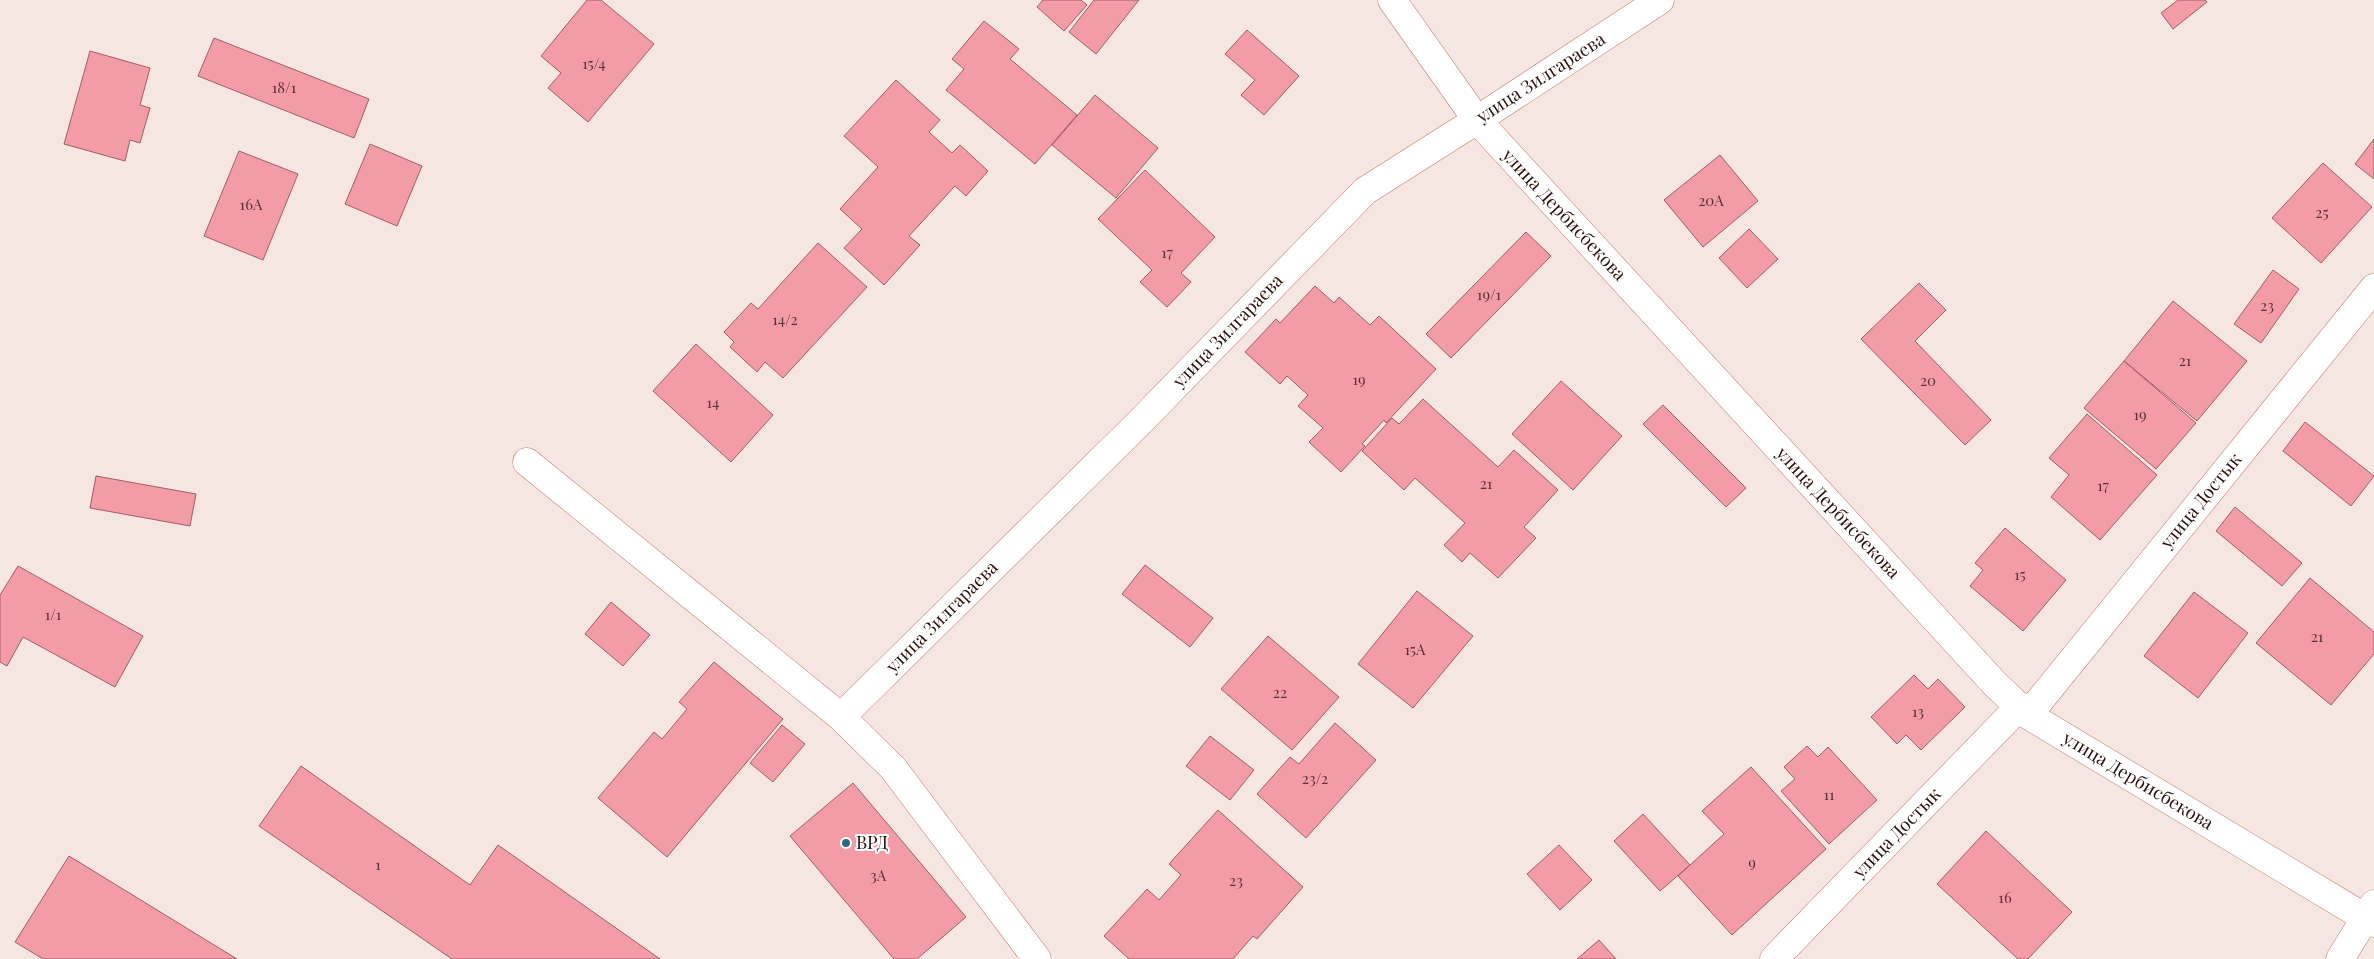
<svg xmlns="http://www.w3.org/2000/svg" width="2374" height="959" font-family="'Playfair Display',serif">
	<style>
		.building { fill: #f39ba6; stroke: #a25d67 }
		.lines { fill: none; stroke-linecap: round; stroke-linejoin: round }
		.street-casing { stroke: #c37d6f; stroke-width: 29 }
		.street { stroke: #fff; stroke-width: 28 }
		.poi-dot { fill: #276e7b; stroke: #fff; stroke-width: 2 }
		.labels { text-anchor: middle; stroke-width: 4; stroke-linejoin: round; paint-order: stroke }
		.number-label { font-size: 15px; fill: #5c3332 }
		.street-label { font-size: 18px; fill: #2a100b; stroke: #fff }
		.poi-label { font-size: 18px; fill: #2a100b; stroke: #fff; text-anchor: start }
	</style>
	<rect width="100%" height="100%" fill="#f6e6e2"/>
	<path class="building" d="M587 0H601L654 44 588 122 548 88 561 73 541 56Z
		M1043 0H1081L1087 5 1064 31 1037 7Z
		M1094 0H1139L1096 54 1069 32Z
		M2178 0H2205L2207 2 2173 29 2161 13Z
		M984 21 1019 49 1010 59 1077 115 1035 164 946 90 964 69 952 59Z
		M1247 30 1299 76 1264 115 1241 95 1255 80 1225 54Z
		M214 38 369 99 354 138 198 76Z
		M90 51 150 68 140 105 150 108 140 143 130 140 125 161 64 144Z
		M896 80 940 120 929 132 952 153 960 145 988 171 966 196 955 186 909 236 920 245 884 285 844 248 862 229 840 209 878 167 844 136Z
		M1095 95 1158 148 1116 198 1052 145Z
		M2374 139V179L2355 164Z
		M370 144 422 166 397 226 345 204Z
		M239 151 298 174 263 260 204 236Z
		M1720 155 1758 201 1703 247 1664 200Z
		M2323 163 2372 207 2321 263 2272 218Z
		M1145 170 1215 237 1181 273 1191 282 1167 307 1140 282 1152 270 1098 219Z
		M1749 229 1778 259 1747 288 1719 258Z
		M1526 232 1551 256 1451 358 1426 334Z
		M818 243 867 287 783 378 765 362 757 372 730 347 734 342 724 332 751 303 758 309Z
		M2273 270 2299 289 2261 343 2234 324Z
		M1919 283 1946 310 1915 341 1991 420 1965 445 1861 339Z
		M1315 286 1334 303 1339 297 1370 325 1379 316 1436 369 1386 423 1384 420 1362 444 1365 446 1341 472 1309 442 1323 428 1298 406 1308 395 1287 376 1280 384 1245 352 1276 319 1280 323Z
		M2173 301 2247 361 2197 421 2124 361Z
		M696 344 773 415 731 462 653 391Z
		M2124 361 2196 423 2156 469 2084 408Z
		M1561 381 1622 436 1573 490 1512 434Z
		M1423 399 1498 467 1514 450 1558 490 1524 527 1536 538 1498 578 1470 553 1462 562 1444 545 1465 523 1415 478 1404 490 1362 451 1392 418 1399 424Z
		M1663 405 1746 488 1726 507 1643 424Z
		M2087 414 2157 475 2100 540 2051 497 2069 475 2049 458Z
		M2305 422 2374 476 2351 506 2283 451Z
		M96 476 196 494 190 526 90 508Z
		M2235 507 2302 563 2282 586 2216 531Z
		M2005 528 2066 580 2023 631 1970 586 1983 570 1975 563Z
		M1145 565 1213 618 1190 647 1122 594Z
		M18 566 143 636 115 687 23 637 7 666 0 662V595Z
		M2310 578 2374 632V654L2331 705 2256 643Z
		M1417 591 1473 636 1413 708 1358 664Z
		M2194 592 2248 633 2198 698 2144 656Z
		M611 602 650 635 623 666 585 634Z
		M1268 636 1339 697 1292 750 1221 689Z
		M714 662 783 719 667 857 598 798 654 732 662 739 687 709 679 702Z
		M1914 675 1928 689 1938 679 1965 707 1921 750 1906 735 1897 744 1871 717Z
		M1335 723 1376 760 1306 838 1257 794 1290 757 1299 764Z
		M782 725 805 744 773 782 750 763Z
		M1210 736 1254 770 1230 800 1186 766Z
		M1807 746 1818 757 1828 747 1877 800 1829 844 1781 791 1795 779 1784 767Z
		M301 766 470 885 498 845 660 959H452L259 826Z
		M1751 767 1826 849 1732 935 1678 876 1724 834 1702 811Z
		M853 783 966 917 917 959H894L790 836Z
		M1218 810 1303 887 1257 939 1253 936 1233 959H1129L1104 936 1147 889 1159 900 1181 875 1169 864Z
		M1643 814 1690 865 1660 891 1614 841Z
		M1986 831 2072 912 2028 959H2018L1937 884Z
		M1559 845 1592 880 1560 910 1527 874Z
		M69 856 237 959H43L15 942Z
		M1599 940 1616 959H1577Z"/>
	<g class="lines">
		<defs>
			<path id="street" d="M1392 0 1477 120 1995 684 2028 715 2374 923
				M527 462 841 717 893 768 1037 959
				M2028 715 2374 288
				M841 717 1139 423 1365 191 1477 120 1660 0
				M1774 959 2020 706
				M2340 959 2374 904"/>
		</defs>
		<use href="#street" class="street-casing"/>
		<use href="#street" class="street"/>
	</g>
	<circle class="poi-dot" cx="846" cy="843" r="5"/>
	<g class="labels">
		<g class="number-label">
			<text x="594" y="69">15/4</text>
			<text x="284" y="93">18/1</text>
			<text x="1711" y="206">20А</text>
			<text x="251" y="210">16А</text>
			<text x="2322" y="218">25</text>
			<text x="1167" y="258">17</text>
			<text x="1489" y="300">19/1</text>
			<text x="2267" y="311">23</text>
			<text x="785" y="325">14/2</text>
			<text x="2185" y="366">21</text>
			<text x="1359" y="385">19</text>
			<text x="1928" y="386">20</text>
			<text x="713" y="408">14</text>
			<text x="2140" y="420">19</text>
			<text x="1486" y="489">21</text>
			<text x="2103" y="491">17</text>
			<text x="2020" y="580">15</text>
			<text x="53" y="620">1/1</text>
			<text x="2317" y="642">21</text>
			<text x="1415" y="655">15А</text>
			<text x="1280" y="698">22</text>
			<text x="1918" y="717">13</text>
			<text x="1315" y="784">23/2</text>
			<text x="1829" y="800">11</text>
			<text x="1752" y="868">9</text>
			<text x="378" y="870">1</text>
			<text x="878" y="881">3А</text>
			<text x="1236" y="886">23</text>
			<text x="2005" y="903">16</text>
		</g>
		<g class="street-label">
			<text transform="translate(1541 78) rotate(-33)" y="6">улица Зилгараева</text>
			<text transform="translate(1564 215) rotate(47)" y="6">улица Дербисбекова</text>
			<text transform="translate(1228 331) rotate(-46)" y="6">улица Зилгараева</text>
			<text transform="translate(2201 501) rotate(-51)" y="6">улица Достык</text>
			<text transform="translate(1838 513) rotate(47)" y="6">улица Дербисбекова</text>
			<text transform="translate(942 617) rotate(-45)" y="6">улица Зилгараева</text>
			<text transform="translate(2138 781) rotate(31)" y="6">улица Дербисбекова</text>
			<text transform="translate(1897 833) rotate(-46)" y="6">улица Достык</text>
		</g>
		<g class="poi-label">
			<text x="856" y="849">ВРД</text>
		</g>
	</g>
</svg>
